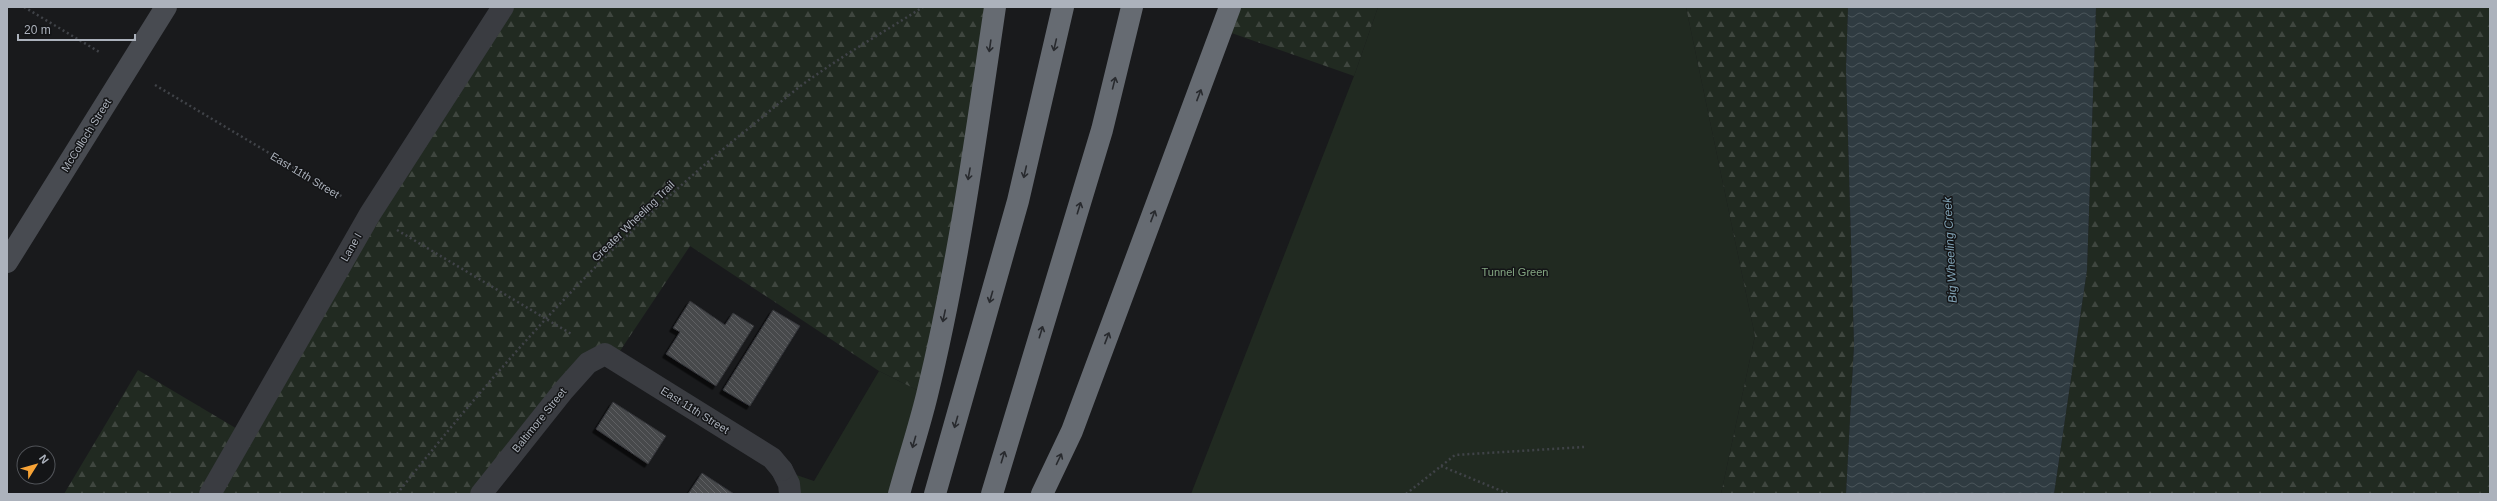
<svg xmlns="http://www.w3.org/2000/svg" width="2497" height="501" font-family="Arial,sans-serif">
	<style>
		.green { fill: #212a21 }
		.forest { fill: url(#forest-firs) }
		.water { fill: url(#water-waves) }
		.building { fill: url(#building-back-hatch); stroke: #333438; filter: url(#shadow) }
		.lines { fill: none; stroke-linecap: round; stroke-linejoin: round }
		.path { stroke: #404348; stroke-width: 2.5; stroke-dasharray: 2 3; stroke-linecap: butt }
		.lane { stroke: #3a3c41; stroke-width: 22 }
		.street { stroke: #3a3c41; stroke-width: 22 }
		.secondary { stroke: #484b51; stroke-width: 22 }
		.highway { stroke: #666b72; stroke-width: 22 }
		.oneway { stroke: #282a2e }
		.labels { text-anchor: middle; stroke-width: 3; stroke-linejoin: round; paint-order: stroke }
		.street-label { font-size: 11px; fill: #acb2bc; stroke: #141517 }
		.park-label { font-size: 11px; fill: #84a782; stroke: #141517 }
		.water-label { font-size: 12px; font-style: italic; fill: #82a4b7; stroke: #141517 }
	</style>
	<defs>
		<pattern id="forest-firs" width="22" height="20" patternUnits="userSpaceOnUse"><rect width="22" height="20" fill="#212a21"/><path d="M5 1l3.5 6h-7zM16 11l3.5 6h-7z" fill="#3f463f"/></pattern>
		<pattern id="water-waves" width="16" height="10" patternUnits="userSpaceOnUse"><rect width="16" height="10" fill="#2f3b41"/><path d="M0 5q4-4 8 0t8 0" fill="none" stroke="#4a555a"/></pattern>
		<pattern id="building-back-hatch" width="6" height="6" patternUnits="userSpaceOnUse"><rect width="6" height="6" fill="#46484c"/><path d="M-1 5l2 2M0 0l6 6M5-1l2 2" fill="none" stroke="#5e6064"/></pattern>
		<filter id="shadow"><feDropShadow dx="-3.5" dy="3.5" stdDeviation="0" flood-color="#0009"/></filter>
	</defs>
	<rect width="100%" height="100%" fill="#191a1c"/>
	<path class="green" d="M1378 7H1686L1755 336 1721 494H1191L1354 76Z
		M879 371 927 395 899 494H790L782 470 814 481Z"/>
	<path class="forest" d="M503 7H993L927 395 879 371 690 246 614 360 605 354 481 494H64L138 370 244 433Z
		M1230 7H1378L1354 76 1223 30Z
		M1686 7H1848L1846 69 1854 345 1846 494H1721L1755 336Z
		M2096 7H2490V494H2054L2087 270Z"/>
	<path class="water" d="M1848 7H2096L2087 270 2054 494H1846L1854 345 1846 69Z"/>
	<path class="building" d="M690 301 725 325 733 313 754 326 716 386 666 354 680 332 673 328Z
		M773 310 800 326 750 406 723 390Z
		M613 402 666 436 648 464 596 429Z
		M702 473 734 494H688Z"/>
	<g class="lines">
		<path class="path" d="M24 7 101 53
			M155 85 343 197
			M397 230 573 335
			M1441 466 1509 494
			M397 494C503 360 619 231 754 124 775 107 796 88 819 73 853 49 889 29 923 7
			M1406 494 1455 455 1584 447"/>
		<path class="lane" d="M782 470 789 484 790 494
			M210 494 370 214 503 7"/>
		<path class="street" d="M481 494 563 391 588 363 605 354 772 458 782 470"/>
		<path class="secondary" d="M7 262 166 7"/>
		<path class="highway" d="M899 494C908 461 919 428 927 395 958 268 976 136 995 7
			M935 494 1018 201 1063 7
			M992 494 1102 130 1132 7
			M1042 494 1072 431 1230 7"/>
	</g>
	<defs><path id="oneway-shaft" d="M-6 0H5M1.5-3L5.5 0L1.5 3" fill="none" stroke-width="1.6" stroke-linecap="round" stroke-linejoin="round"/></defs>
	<g class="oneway">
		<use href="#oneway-shaft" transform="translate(1055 45) rotate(103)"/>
		<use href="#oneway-shaft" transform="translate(990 46) rotate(98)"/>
		<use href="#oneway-shaft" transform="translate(1114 83) rotate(-76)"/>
		<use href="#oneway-shaft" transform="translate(1199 95) rotate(-69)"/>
		<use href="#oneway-shaft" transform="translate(1025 172) rotate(103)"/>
		<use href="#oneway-shaft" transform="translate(969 174) rotate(100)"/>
		<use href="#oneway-shaft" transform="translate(1079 208) rotate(-73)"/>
		<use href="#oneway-shaft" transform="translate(1153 216) rotate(-69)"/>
		<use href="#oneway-shaft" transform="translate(991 297) rotate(106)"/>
		<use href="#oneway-shaft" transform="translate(944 316) rotate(102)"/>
		<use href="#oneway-shaft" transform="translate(1041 332) rotate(-73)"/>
		<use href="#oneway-shaft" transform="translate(1107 338) rotate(-69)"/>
		<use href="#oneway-shaft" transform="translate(956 422) rotate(106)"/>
		<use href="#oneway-shaft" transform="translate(914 442) rotate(106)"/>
		<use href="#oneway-shaft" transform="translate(1003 457) rotate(-73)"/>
		<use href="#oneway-shaft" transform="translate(1059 459) rotate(-65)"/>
	</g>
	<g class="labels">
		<g class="street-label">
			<text transform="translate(86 135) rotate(-58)" y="4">McColloch Street</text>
			<text transform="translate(305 175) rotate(31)" y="4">East 11th Street</text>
			<text transform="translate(633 221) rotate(-44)" y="4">Greater Wheeling Trail</text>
			<text transform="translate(351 247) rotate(-60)" y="4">Lane I</text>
			<text transform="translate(695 410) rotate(32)" y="4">East 11th Street</text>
			<text transform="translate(539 420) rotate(-51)" y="4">Baltimore Street</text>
		</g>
		<g class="park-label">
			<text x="1515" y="276">Tunnel Green</text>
		</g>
		<g class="water-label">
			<text transform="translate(1950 250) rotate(-93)" y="4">Big Wheeling Creek</text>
		</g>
	</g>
	<rect width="2497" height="501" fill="none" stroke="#acb2bc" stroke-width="16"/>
	<g transform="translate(36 465) rotate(53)"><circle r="19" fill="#141517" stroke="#515459"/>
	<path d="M0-3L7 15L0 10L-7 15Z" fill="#f7a336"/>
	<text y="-6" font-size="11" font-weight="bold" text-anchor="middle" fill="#acb2bc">N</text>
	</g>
	<path d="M18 34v6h117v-6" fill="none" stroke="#acb2bc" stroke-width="2"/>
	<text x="24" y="34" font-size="12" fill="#acb2bc" stroke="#141517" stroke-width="3" paint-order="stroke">20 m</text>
</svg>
